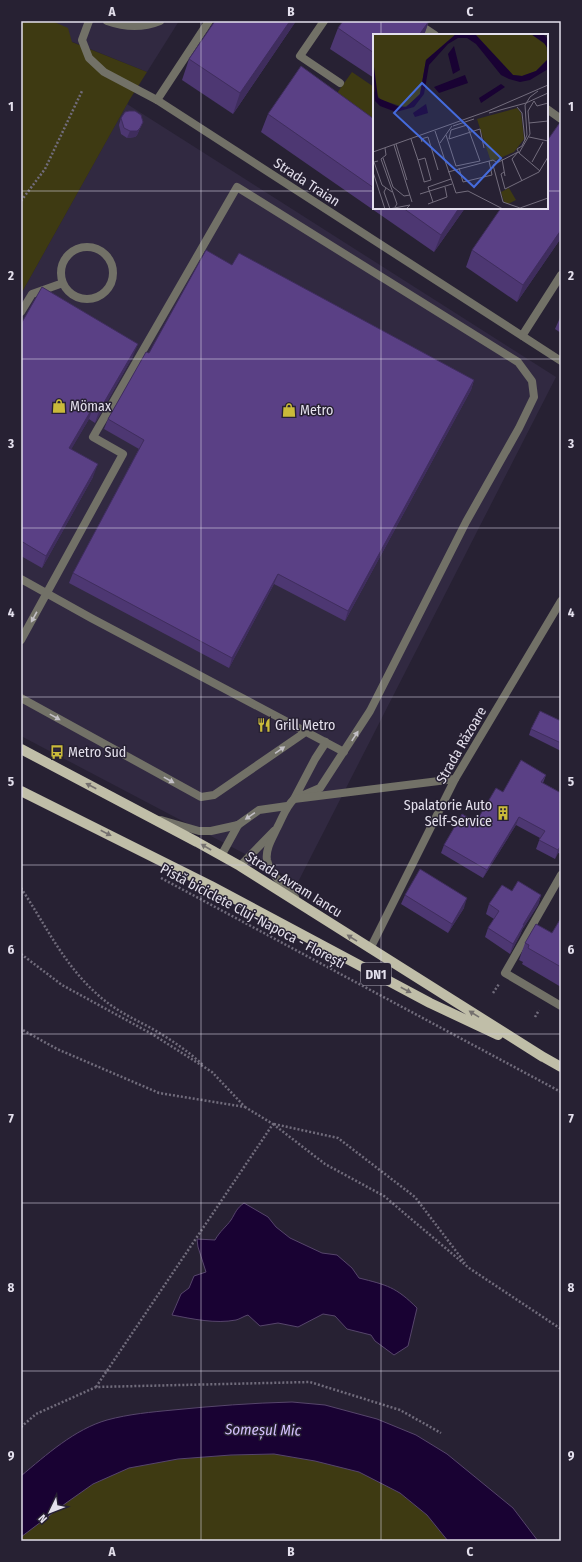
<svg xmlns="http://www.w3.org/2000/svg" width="582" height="1562" font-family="'Fira Sans Condensed',sans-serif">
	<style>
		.built { fill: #312941 }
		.green { fill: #3e3a12 }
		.water { fill: #190233; stroke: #56456b }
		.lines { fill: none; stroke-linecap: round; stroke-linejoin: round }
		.path { stroke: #716c7c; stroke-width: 2.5; stroke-dasharray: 2 2; stroke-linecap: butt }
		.service { stroke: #727167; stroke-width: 8 }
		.minor { stroke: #727167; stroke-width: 8 }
		.tertiary { stroke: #727167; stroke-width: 8 }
		.primary { stroke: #c0bea8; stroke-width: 10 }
		.wall { fill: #4d3772 }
		.shaded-wall { fill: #3f2d5d }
		.building { fill: #5a4085; stroke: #3f2d5d }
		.oneway { fill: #c2bfc5 }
		.oneway2 { fill: #74706e }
		.grid { fill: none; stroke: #e4e0ed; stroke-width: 1; stroke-opacity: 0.55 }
		.labels { text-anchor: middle; stroke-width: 3; stroke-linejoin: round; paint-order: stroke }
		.shield { fill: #272133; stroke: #aba7b5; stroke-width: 1 }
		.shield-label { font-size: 13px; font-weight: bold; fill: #e4e0ed }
		.street-label { font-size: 14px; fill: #e4e0ed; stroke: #272133 }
		.poi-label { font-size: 14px; fill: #e4e0ed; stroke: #272133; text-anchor: start }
		.water-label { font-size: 15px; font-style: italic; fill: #d4c0fd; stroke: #272133 }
		.inset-road { fill: none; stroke: #736d7d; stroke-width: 1 }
		.view { fill: #456bdc; fill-opacity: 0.15; stroke: #456bdc; stroke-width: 2 }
		.inset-edge { fill: none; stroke: #e4e0ed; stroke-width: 2 }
		.neatline { fill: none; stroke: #e4e0ed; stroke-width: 1.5 }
		.grid-label { font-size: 13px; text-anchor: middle; font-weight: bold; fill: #e4e0ed }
	</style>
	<rect width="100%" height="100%" fill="#272133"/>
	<path class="built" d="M21 21H179L147 72Z
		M127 104 556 377 298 882 21 736V294Z"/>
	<path class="green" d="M21 21H52L68 28 72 42 147 72 130 99 21 294Z
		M352 72 374 87V134L330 103Z
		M274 1454 315 1461 359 1472 400 1493 427 1515 448 1541H21V1537C54 1511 88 1482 128 1468 137 1465 147 1465 155 1463 195 1456 234 1455 274 1454Z"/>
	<path class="water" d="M244 1203 268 1217 276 1227 290 1238 322 1253 337 1255 352 1268 359 1278C387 1285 396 1287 417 1308L408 1346 394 1355 375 1341 371 1335 347 1329 335 1316 323 1314 298 1327 278 1323 260 1326 248 1315C244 1316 240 1319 236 1320 215 1324 193 1319 172 1315L181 1294 189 1288 194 1276 206 1272 198 1247 197 1239 215 1240C220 1231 226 1227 231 1220 236 1212 236 1209 244 1203Z
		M292 1402 325 1405 377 1419 416 1435 447 1454 513 1508 538 1541H448L427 1515 400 1493 359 1472 315 1461 274 1454 231 1455 178 1459 129 1468 93 1484 66 1503 21 1537V1476C46 1455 75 1429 107 1420 129 1414 152 1412 173 1410 213 1406 252 1403 292 1402Z"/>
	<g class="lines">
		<path class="path" d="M21 201 45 169 82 91
			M161 878 561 1092
			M21 888C45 924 64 965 97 994 113 1009 132 1018 151 1028 170 1039 188 1051 203 1065
			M21 954 62 985 152 1034 212 1072 245 1107 159 1093 57 1049 21 1029
			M493 993 499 984
			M535 1017 539 1010
			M273 1124 325 1164 384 1196 469 1268 561 1329
			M274 1124 338 1138 415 1197 465 1263
			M96 1387 273 1124 245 1107
			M21 1427 36 1414 96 1387 310 1382 400 1410 441 1433"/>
		<path class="service" d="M89 21 82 40 89 58 104 72 157 100
			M107 21C124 27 143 28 160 21
			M324 21 300 56 340 83
			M61 273a26 26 0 1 1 52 0a26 26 0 1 1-52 0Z
			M21 312 32 294 63 283
			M21 579 91 618 344 752
			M21 640 123 454 93 437 237 187 518 362 532 381 534 397 519 428 466 522 370 711 320 788 299 797
			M21 698 201 797 214 795 307 731
			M294 799 315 759 326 742
			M561 875 505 973 561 1006
			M370 949 455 779"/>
		<path class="minor" d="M209 21 157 100 561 361
			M414 21 435 35
			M547 109 561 119
			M522 336 561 275
			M221 856 238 825
			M240 866 274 831"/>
		<path class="tertiary" d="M161 820 199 831H211L238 825 259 810 287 806
			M295 897C286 888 270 874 267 860 265 849 273 837 277 828 283 817 285 808 294 799L455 779 561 601"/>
		<path class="primary" d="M21 749 197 842 240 866 543 1057
			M21 791 211 886 430 1003 498 1035
			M538 1054 561 1067"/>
	</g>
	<path class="wall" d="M215 21H296L233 114 182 80 189 59Z
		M429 21 424 35H374V78L330 49 338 28Z
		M268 114 374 119V208H465L434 252 261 132Z
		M121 118 143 122 137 135 135 137 127 138 121 134 119 125Z
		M561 238 517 302 466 267 472 250Z
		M232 265 474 380 471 390 345 621 274 584 229 668 69 583 73 573 139 449 104 429 108 419 149 353Z
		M561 316V333L555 329 559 320Z
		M21 324 133 356 95 423 89 419 71 449 93 477 42 568 21 556Z
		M561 721V751L529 735 531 729Z
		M546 775 543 783 561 793V854L558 853 555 859 536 849 540 838 516 825 483 878 441 853 444 845 476 822 503 792Z
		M512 891 541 895 538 905 522 930 520 935 510 954 485 937 488 928 494 919 486 914 489 904Z
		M405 895 464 908 448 933 401 904Z
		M561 918V987L522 964 523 962 519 960 525 943 552 933Z"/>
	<path class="shaded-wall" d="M290 21H296L233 114 240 93Z
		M429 21 424 35H419Z
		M143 122 137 135 135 137 127 138 130 131Z
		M459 208H465L434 252 441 235Z
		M561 230V238L517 302 523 285Z
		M138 344 133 356 95 423 99 411Z
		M474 380 471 390 345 621 348 611Z
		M93 407 89 419 65 460 69 448Z
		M98 464 93 477 42 568 46 556Z
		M278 574 274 584 229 668 232 658Z
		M519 817 516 825 483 878 487 870Z
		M561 845 558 853 555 859 558 850Z
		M541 895 538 905 522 930 520 935 510 954 513 944 523 925Z
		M467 898 464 908 448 933 452 924Z"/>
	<path class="building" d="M215 21H290L240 93 189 59Z
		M343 21H429L419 35H374V53L338 28Z
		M301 66 374 119V188L268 114Z
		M129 111H135L141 115 143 122 140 128 137 131H130L124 128 121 118 125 112Z
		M561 121V230L523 285 472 250 501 208H547V141Z
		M403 208H459L441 235Z
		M206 250 232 265 239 253 474 380 348 611 278 574 232 658 73 573 144 440 108 419 146 352 149 353Z
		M42 287 138 344 99 411 93 407 69 448 98 464 46 556 21 541V324Z
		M540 711 561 721V743L531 729Z
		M521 760 546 775 541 782 561 793V801L560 803H561V845L558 850 539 840 545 831 519 817 487 870 444 845 462 814 476 822 496 788 503 792Z
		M420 869 467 898 452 924 405 895Z
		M518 881 541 895 523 925H524L513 944 488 928 499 911 489 904 502 885 512 891Z
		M561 918V967L528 948 529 945 525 943 536 924 552 933Z"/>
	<defs><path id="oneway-solid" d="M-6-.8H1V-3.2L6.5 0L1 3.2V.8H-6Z"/></defs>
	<g class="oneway">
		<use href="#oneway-solid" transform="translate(34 617) rotate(119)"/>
		<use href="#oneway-solid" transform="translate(55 717) rotate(29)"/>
		<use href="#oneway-solid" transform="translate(355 736) rotate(-57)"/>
		<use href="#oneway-solid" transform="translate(280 750) rotate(-35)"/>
		<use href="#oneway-solid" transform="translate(169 780) rotate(29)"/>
		<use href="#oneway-solid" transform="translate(250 816) rotate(145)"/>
	</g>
	<g class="oneway2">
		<use href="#oneway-solid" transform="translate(91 786) rotate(-152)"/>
		<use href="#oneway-solid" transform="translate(106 833) rotate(27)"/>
		<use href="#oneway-solid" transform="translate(206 847) rotate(-150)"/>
		<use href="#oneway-solid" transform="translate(352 938) rotate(-148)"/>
		<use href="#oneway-solid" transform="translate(406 990) rotate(28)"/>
		<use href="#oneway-solid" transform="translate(474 1014) rotate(-148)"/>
	</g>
	<path class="grid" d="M201 21V1541M381 21V35M21 191H374M547 191H561M381 208V1541M21 359H561M21 528H561M21 697H561M21 865H561M21 1034H561M21 1203H561M21 1371H561"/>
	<defs>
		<symbol id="shop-bare" viewBox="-9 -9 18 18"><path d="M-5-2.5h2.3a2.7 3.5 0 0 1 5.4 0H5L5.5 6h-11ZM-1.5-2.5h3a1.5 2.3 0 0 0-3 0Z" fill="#caba3a" stroke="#272133" stroke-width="2.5" paint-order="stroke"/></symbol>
		<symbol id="restaurant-bare" viewBox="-9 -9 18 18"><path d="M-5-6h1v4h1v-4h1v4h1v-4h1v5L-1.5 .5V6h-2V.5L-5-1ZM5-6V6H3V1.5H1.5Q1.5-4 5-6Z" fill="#caba3a" stroke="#272133" stroke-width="2.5" paint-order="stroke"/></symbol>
		<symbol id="bus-bare" viewBox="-9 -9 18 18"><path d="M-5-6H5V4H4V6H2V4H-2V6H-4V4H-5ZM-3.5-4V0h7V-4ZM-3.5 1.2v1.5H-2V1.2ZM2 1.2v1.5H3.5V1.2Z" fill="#caba3a" stroke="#272133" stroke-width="2.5" paint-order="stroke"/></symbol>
		<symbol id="building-bare" viewBox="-9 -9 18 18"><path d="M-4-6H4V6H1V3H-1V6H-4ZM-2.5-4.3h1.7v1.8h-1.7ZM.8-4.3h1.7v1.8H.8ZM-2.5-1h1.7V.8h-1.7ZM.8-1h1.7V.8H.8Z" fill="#caba3a" stroke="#272133" stroke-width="2.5" paint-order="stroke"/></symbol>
	</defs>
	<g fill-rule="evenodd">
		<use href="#shop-bare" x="49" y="396" width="20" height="20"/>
		<use href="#shop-bare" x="279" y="400" width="20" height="20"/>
		<use href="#restaurant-bare" x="254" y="715" width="20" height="20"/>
		<use href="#bus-bare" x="47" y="742" width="20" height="20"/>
		<use href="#building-bare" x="493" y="803" width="20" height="20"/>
	</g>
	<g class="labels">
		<rect class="shield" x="361" y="963" width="30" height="22" rx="3"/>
		<g class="shield-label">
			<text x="376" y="979">DN1</text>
		</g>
		<g class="street-label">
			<text transform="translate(307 182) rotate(33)" y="5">Strada Traian</text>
			<text transform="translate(461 745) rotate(-60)" y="5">Strada Răzoare</text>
			<text transform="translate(294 884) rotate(32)" y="5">Strada Avram Iancu</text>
			<text transform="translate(253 916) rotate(28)" y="5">Pistă biciclete Cluj-Napoca - Florești</text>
		</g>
		<g class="poi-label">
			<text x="70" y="411">Mömax</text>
			<text x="300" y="415">Metro</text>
			<text x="275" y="730">Grill Metro</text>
			<text x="68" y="757">Metro Sud</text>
			<text x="492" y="810" text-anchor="end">Spalatorie Auto<tspan x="492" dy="16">Self-Service</tspan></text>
		</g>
		<g class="water-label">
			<text transform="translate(263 1430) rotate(1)" y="5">Someșul Mic</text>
		</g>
	</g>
	<g transform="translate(373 34)">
		<rect width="175" height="175" fill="#272133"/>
		<path d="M0 0H83L53 26 47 60 41 68 31 73 8 66 1 57ZM102 0H158L173 11 175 25 163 37 149 42 140 41ZM144 74 148 79 151 105 141 118 118 128 104 85ZM136 154 143 166 135 170 131 168 128 158Z" fill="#3e3a12"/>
		<path d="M83 0H102L140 41 149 42 163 37 175 25V35L157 46 147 48 136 45 128 41 103 10 94 4H85L75 10 56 31 51 60 41 73 23 78 7 72 2 67 0 25 5 64 24 72 33 73 47 60 53 26ZM158 0H170L175 5V15L171 9ZM81 12 87 36 80 40 75 20ZM92 41 95 49 66 59 61 53ZM128 50 132 53 108 69 106 64ZM53 70 55 79 42 83 40 79Z" fill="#190233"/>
		<path class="inset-road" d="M161 67 155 77 157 100 146 119 144 115 149 112 154 101 152 71 157 63 165 57M161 67 164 72 175 69M144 73 149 79 152 106M116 79 153 69 175 59M156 89 175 87M80 92 101 85M62 97 83 159 95 157 130 175M73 101 83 132 107 127 94 91 78 96 76 105M156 103 175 107M38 105 45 126 51 147V148L58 146 52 124 45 126M76 105 107 95 111 114M49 108 48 105 55 103 65 136M67 109 79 92M23 110 34 146M21 111 39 168M12 114 13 121 8 125 24 170 22 173M0 118 115 77 175 51M145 118 120 131 130 168 147 174 175 164M145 118 139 125 149 147M146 119 167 137M10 124 20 153 31 162 37 161M129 125 132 142M5 127 1 128 9 151 19 158M159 128 170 108M86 134 90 148 119 141 116 127M0 138 12 175M75 138 120 126 123 128M131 138 128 140 132 155 166 138 175 123M13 154 11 158 17 175M47 160 79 150M60 168 55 153 78 145M55 170 74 163 72 153M16 175 37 171 34 174"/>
		<path class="view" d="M49 49 128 124 101 153 21 79Z"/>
		<rect width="175" height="175" class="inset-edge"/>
	</g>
	<rect width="582" height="1562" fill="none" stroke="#272133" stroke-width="44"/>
	<g transform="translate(50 1512) rotate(227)" stroke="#272133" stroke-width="3" paint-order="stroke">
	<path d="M0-3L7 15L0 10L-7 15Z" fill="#e4e0ed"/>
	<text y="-6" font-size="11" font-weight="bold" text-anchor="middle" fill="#e4e0ed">N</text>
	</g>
	<rect x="22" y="22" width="538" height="1518" class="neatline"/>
	<g class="grid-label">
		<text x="112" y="16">A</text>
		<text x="291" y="16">B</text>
		<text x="470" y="16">C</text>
		<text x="11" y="111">1</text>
		<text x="571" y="111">1</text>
		<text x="11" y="280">2</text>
		<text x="571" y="280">2</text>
		<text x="11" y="448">3</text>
		<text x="571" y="448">3</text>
		<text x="11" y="617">4</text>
		<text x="571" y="617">4</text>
		<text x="11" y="786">5</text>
		<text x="571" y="786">5</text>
		<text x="11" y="954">6</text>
		<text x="571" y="954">6</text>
		<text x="11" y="1123">7</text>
		<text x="571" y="1123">7</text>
		<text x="11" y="1292">8</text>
		<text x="571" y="1292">8</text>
		<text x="11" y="1460">9</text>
		<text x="571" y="1460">9</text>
		<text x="112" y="1556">A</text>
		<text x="291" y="1556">B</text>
		<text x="470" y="1556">C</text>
	</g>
</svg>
